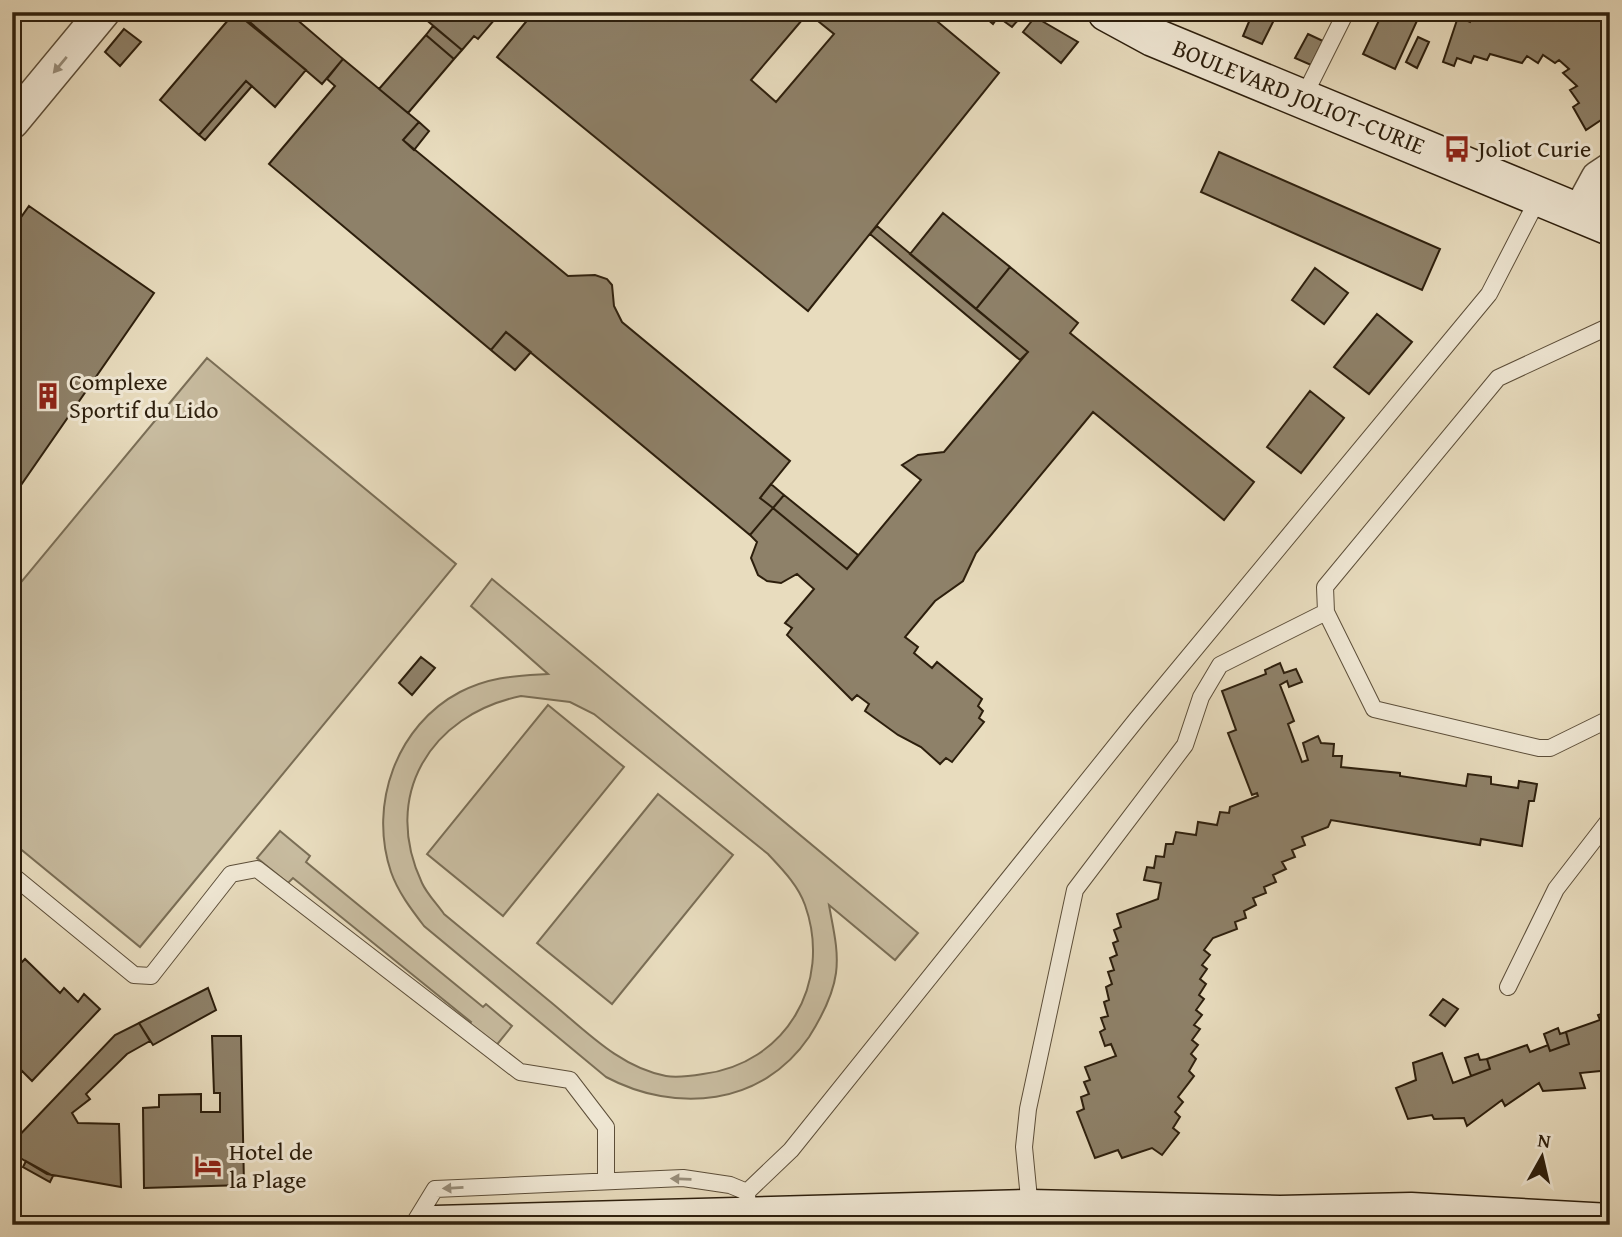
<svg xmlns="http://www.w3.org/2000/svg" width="1622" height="1237" font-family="'Gentium Book Plus',serif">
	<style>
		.green { fill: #c8bca0; stroke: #7a6e56; stroke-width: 2; fill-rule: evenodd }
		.building { fill: #8e8169; stroke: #2d1f0d; stroke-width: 2; fill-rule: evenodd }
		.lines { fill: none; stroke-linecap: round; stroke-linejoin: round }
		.lane-casing { stroke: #5c4e39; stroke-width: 18 }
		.street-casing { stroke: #5c4e39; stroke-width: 36 }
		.secondary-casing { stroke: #2d1f0d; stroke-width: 41 }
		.lane { stroke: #f0e8d5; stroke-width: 16 }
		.street { stroke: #f0e8d5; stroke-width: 33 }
		.secondary { stroke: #f0e8d5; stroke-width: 38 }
		.oneway { fill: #988e7b }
		.labels { text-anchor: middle; stroke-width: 6; stroke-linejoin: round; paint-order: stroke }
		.street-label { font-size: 24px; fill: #2d1f0d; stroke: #f0e8d5 }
		.poi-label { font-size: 24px; fill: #2d1f0d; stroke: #f0e8d5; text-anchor: start }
	</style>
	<rect width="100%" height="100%" fill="#e8dcbe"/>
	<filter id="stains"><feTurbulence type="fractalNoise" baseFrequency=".00286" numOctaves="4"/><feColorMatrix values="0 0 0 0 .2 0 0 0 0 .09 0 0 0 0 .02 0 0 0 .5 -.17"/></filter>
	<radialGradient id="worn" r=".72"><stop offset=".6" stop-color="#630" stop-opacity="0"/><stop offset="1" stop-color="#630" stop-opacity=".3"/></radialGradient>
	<path class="green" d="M207 358 456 564 140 947 12 842V593Z
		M492 579 918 933 895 960 829 905C833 928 839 950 836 973 833 996 821 1018 809 1037 762 1106 676 1114 606 1077L424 926C411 909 398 892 391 872 368 804 397 725 460 692 491 676 516 676 548 674L471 606ZM521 696 570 702 594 714 768 854C782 869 798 885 805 905 833 984 785 1064 703 1074 691 1076 677 1078 666 1076 618 1067 583 1028 547 999 512 970 478 942 444 914 437 904 427 894 422 883 381 796 430 715 521 696Z
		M548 705 624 767 503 916 427 854Z
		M658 794 733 855 612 1004 537 943Z
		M280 831 310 856 306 862 483 1007 486 1004 512 1026 495 1047 468 1026 471 1022 293 878 288 883 257 858Z"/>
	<path class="building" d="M235 12 306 70 275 107 246 81 199 135 160 100Z
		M238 12H288L343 59 322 84Z
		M417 12H501L478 39 474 36 462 50Z
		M534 12H926L999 73 808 311 497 57ZM808 13 834 34 776 102 751 80Z
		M979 12H1025L1012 27 998 17 993 24Z
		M1253 12H1265L1275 18 1262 44 1243 36Z
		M1383 12H1421L1395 69 1363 54Z
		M1508 12H1610V114L1586 130 1573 107 1579 103 1570 90 1577 86 1563 73 1569 69 1559 60 1555 63 1543 55 1538 63 1527 56 1522 63 1490 54 1487 60 1474 56 1471 63 1457 58 1454 66 1443 62 1458 17 1470 22 1473 14 1487 19 1491 13 1505 19Z
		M1035 17 1078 42 1061 63 1023 32Z
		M433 26 462 50 454 59 426 35Z
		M124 29 141 42 120 66 105 52Z
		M1308 34 1323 41 1311 65 1295 58Z
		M426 35 454 59 408 113 379 89Z
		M1418 37 1429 42 1417 68 1406 62Z
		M343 59 419 122 403 140 568 276 595 275 607 279 612 285 614 306 622 322 790 461 760 498 773 508 750 535 506 332 491 350 269 164 335 86 327 79Z
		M246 81 252 86 205 140 199 135Z
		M419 122 429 131 414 150 403 140Z
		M1219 152 1440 249 1422 290 1201 192Z
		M29 206 154 293 12 498V230Z
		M943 213 1010 267 976 309 910 254Z
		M877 226 1028 352 1020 360 870 234Z
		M1010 267 1078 323 1070 333 1254 482 1224 520 1093 412 976 553 963 581 935 601 905 637 918 647 914 653 932 668 937 662 982 699 978 706 983 711 979 718 984 722 952 762 946 758 940 764 921 747 898 735 865 711 869 704 857 695 852 700 787 635 792 628 785 623 814 589 797 574 781 583 767 581 758 575 751 558 757 542 750 535 773 508 847 569 921 480 902 465 918 455 944 452 1028 352 976 309Z
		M1315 268 1348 293 1324 324 1292 300Z
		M1377 314 1412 342 1369 394 1334 367Z
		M506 332 531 352 515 370 491 350Z
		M1310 391 1344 418 1301 473 1267 447Z
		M771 484 784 495 773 508 760 498Z
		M784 495 858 555 847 569 773 508Z
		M421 657 435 668 412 695 399 683Z
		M1280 663 1284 673 1296 669 1302 682 1289 687 1287 681 1280 685 1294 721 1288 724 1302 762 1308 760 1303 743 1318 736 1321 743 1334 744 1333 756H1342L1341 767 1400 773V776L1466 786 1468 774 1491 777V784L1518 788 1519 781 1537 784 1534 801H1529L1522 846 1481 839 1480 845 1331 820 1328 827 1302 837 1305 845 1292 850 1295 857 1282 862 1286 869 1273 875 1276 882 1264 887 1266 893 1253 898 1256 905 1244 911 1246 918 1235 922 1237 929 1213 938 1204 950 1210 955 1202 965 1207 969 1200 979 1206 984 1199 995 1204 999 1196 1010 1202 1015 1194 1025 1200 1029 1192 1040 1198 1045 1191 1054 1196 1059 1189 1071 1194 1076 1178 1097 1183 1102 1175 1112 1180 1117 1173 1128 1179 1133 1162 1155 1152 1148 1122 1158 1118 1150 1095 1158 1077 1112 1084 1109 1081 1097 1089 1094 1084 1082 1090 1080 1085 1067 1116 1056 1111 1044 1105 1046 1100 1032 1105 1029 1101 1018 1108 1016 1104 1002 1109 1000 1106 987 1112 984 1108 972 1114 970 1110 958 1117 955 1113 943 1118 941 1114 930 1121 927 1117 914 1158 899 1161 883 1144 880 1147 867 1154 868 1156 856 1164 857 1166 844H1173L1176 832 1196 835 1198 822 1217 825 1220 812 1229 813 1230 807 1258 796 1257 793 1252 795 1228 733 1236 730 1222 691 1266 674 1265 670Z
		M12 959 19 965 25 959 60 993 64 988 78 1002 84 994 100 1009 32 1081 22 1071 12 1081Z
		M208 988 216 1010 153 1045 139 1023Z
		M1443 999 1458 1009 1445 1026 1430 1015Z
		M1610 1011V1070L1580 1073 1585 1088 1543 1091 1539 1083 1505 1106 1502 1100 1467 1126 1464 1118 1434 1119 1432 1115 1408 1119 1396 1088 1416 1080 1413 1063 1442 1053 1453 1083 1490 1069 1487 1059 1527 1045 1530 1052 1548 1045 1550 1051 1569 1044 1566 1032 1600 1020 1598 1015Z
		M139 1023 150 1041 127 1054 86 1094 90 1099 72 1113 78 1123 119 1124 121 1187 47 1174 12 1153V1143L115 1035Z
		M1558 1028 1560 1034 1566 1032 1569 1044 1550 1051 1544 1034Z
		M212 1036H241L244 1185 144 1188 143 1108 159 1107V1095L201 1094V1112H220V1093H214Z
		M1478 1054 1480 1060 1487 1059 1490 1069 1471 1076 1465 1058Z
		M26 1161 53 1176 50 1182 23 1167Z"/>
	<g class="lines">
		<defs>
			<path id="lane" d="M1303 98 1346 12
				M1326 612 1374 709 1539 748H1550L1605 721 1610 716
				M12 875 134 975 151 976 231 874 257 869 520 1072 570 1080 606 1127V1180
				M1508 987 1556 889 1610 819
				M1030 1209 1024 1147 1028 1109 1075 890 1185 745 1201 697 1220 665 1326 612 1325 587 1498 378 1610 326
				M748 1216 747 1192 791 1150 1137 719 1489 294 1539 197
				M413 1225 435 1189 683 1178 730 1185 747 1192"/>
			<path id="street" d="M12 122 103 12
				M1579 213 1598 178 1610 170"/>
			<path id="secondary" d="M1107 12 1153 37 1610 226
				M435 1225 1030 1209 1280 1215 1411 1212 1610 1223"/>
		</defs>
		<use href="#lane" class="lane-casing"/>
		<use href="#street" class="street-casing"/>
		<use href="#secondary" class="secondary-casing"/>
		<use href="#lane" class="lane"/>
		<use href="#street" class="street"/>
		<use href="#secondary" class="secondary"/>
	</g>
	<defs><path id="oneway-solid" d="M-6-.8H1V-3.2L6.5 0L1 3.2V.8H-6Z" transform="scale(1.75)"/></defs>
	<g class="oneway">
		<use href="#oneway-solid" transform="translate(60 65) rotate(130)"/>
		<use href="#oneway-solid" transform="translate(681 1179) rotate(-178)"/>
		<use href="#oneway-solid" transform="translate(453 1188) rotate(177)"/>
	</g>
	<defs>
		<symbol id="bus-bare" viewBox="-9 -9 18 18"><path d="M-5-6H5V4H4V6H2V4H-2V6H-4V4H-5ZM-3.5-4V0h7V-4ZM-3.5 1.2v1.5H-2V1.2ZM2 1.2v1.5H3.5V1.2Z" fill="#8f2418" stroke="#f0e8d5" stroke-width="2.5" paint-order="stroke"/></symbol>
		<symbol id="building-bare" viewBox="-9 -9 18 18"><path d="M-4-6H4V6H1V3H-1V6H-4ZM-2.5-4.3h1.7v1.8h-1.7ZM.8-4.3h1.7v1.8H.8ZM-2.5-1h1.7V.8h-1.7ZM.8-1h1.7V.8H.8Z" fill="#8f2418" stroke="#f0e8d5" stroke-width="2.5" paint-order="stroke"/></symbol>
		<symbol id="hotel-bare" viewBox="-9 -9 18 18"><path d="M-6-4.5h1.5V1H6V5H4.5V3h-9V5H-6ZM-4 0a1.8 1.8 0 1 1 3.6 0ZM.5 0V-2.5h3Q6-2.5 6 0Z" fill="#8f2418" stroke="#f0e8d5" stroke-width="2.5" paint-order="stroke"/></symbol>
	</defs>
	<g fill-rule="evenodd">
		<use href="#bus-bare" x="1438" y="130" width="38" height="38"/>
		<use href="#building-bare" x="29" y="377" width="38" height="38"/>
		<use href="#hotel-bare" x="189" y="1147" width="38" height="38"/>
	</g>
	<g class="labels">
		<g class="street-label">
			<text transform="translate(1299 97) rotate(22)" y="8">BOULEVARD JOLIOT-CURIE</text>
		</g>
		<g class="poi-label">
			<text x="1478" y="157">Joliot Curie</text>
			<text x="69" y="390">Complexe<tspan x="69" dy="28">Sportif du Lido</tspan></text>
			<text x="229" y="1160">Hotel de<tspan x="229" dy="28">la Plage</tspan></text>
		</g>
	</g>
	<rect width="1622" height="1237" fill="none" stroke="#e8dcbe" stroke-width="42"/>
	<rect x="14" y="14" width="1594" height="1209" fill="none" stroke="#2d1f0d" stroke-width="3.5"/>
	<rect x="21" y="21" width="1580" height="1195" fill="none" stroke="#2d1f0d" stroke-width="2"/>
	<g transform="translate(1542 1157) rotate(8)" stroke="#f0e8d5" stroke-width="5" paint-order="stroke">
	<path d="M0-5L12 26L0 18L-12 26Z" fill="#2d1f0d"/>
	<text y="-10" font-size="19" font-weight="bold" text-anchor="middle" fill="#2d1f0d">N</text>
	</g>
	<rect width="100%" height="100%" filter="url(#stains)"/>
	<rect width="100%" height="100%" fill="url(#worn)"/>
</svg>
